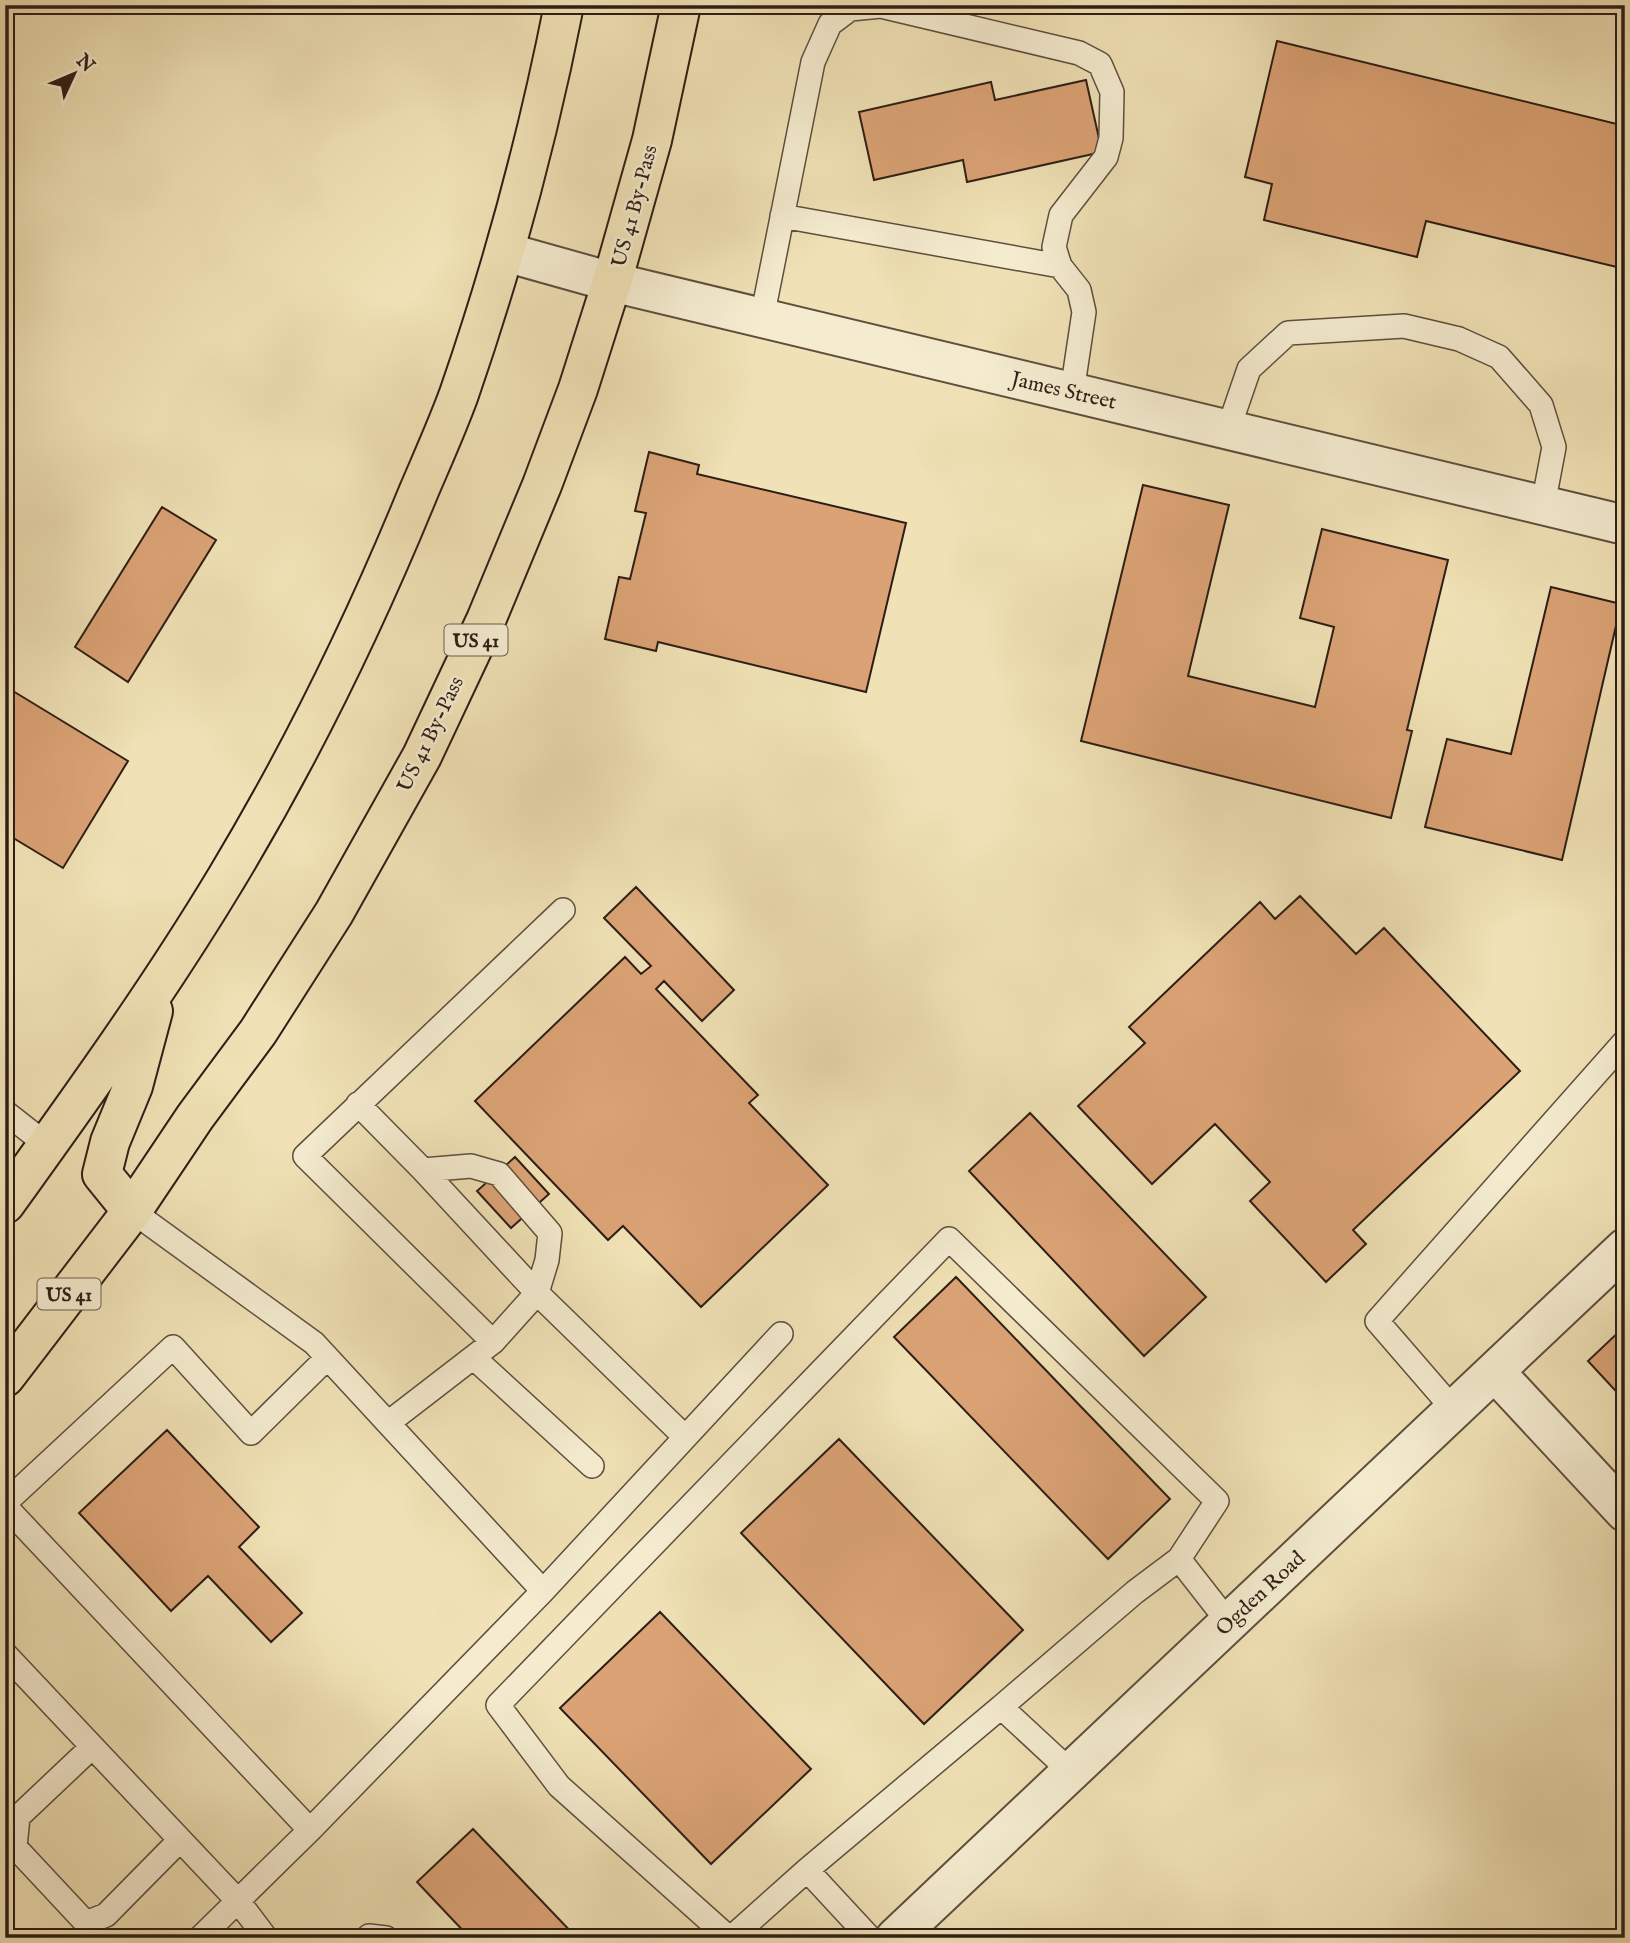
<svg xmlns="http://www.w3.org/2000/svg" width="1630" height="1943" font-family="'IM FELL English',serif">
	<style>
		.building { fill: #dba375; stroke: #2e1d16; stroke-width: 2 }
		.lines { fill: none; stroke-linecap: round; stroke-linejoin: round }
		.service-casing { stroke: #5e4e3e; stroke-width: 26 }
		.minor-casing { stroke: #5e4e3e; stroke-width: 42 }
		.primary-casing { stroke: #2e1d16; stroke-width: 42 }
		.service { stroke: #f5ecd0; stroke-width: 23 }
		.minor { stroke: #f5ecd0; stroke-width: 38 }
		.primary { stroke: #f0e2b6; stroke-width: 38 }
		.labels { text-anchor: middle; stroke-width: 5; stroke-linejoin: round; paint-order: stroke }
		.shield { fill: #f5ecd0; stroke: #6a5b4e; stroke-width: 2 }
		.shield-label { font-size: 19px; font-weight: bold; fill: #2e1d16 }
		.street-label { font-size: 21px; fill: #2e1d16; stroke: #f5ecd0 }
	</style>
	<rect width="100%" height="100%" fill="#f0e2b6"/>
	<filter id="stains"><feTurbulence type="fractalNoise" baseFrequency=".00286" numOctaves="4"/><feColorMatrix values="0 0 0 0 .2 0 0 0 0 .09 0 0 0 0 .02 0 0 0 .5 -.17"/></filter>
	<radialGradient id="worn" r=".72"><stop offset=".6" stop-color="#630" stop-opacity="0"/><stop offset="1" stop-color="#630" stop-opacity=".3"/></radialGradient>
	<path class="building" d="M1277 41 1625 126V269L1426 221 1417 257 1264 220 1272 184 1245 177Z
		M1086 80 1102 152 967 182 963 160 874 180 859 112 991 82 995 100Z
		M649 452 699 465 697 474 906 523 866 692 658 642 656 651 605 639 619 577 630 579 646 513 635 511Z
		M1143 485 1229 505 1188 676 1315 707 1334 627 1300 618 1322 529 1448 560 1407 730 1412 731 1391 818 1081 741Z
		M162 507 216 540 128 682 75 647Z
		M1551 587 1621 604 1562 860 1425 827 1447 739 1511 754Z
		M8 688 128 761 63 868 5 833V692Z
		M636 887 734 990 702 1021 664 981 656 989 758 1095 749 1103 828 1185 701 1307 623 1226 608 1240 475 1101 625 957 641 974 651 966 604 918Z
		M1300 896 1356 954 1384 928 1520 1071 1353 1230 1366 1244 1326 1282 1250 1201 1270 1182 1215 1124 1152 1184 1078 1106 1145 1043 1129 1027 1260 902 1275 919Z
		M1030 1113 1206 1297 1144 1356 969 1171Z
		M515 1157 549 1194 511 1228 477 1191Z
		M956 1277 1170 1499 1108 1559 894 1337Z
		M1625 1326V1401L1588 1361Z
		M167 1430 259 1527 239 1547 302 1613 271 1642 208 1576 171 1611 79 1513Z
		M839 1439 1023 1630 924 1724 741 1533Z
		M660 1612 811 1769 711 1864 560 1708Z
		M473 1829 577 1938H470L417 1882Z"/>
	<g class="lines">
		<defs>
			<path id="service" d="M782 216 1060 266
				M762 318 813 62 830 24 850 9 881 6 1079 53 1100 64 1112 92 1111 138 1106 157 1061 215 1054 247 1060 266 1079 290 1084 312 1072 392
				M1228 430 1249 369 1288 333 1404 326 1459 339 1499 357 1541 405 1554 447 1543 505
				M358 1104 423 1170 471 1166 499 1174 550 1233 547 1260 537 1293 685 1437
				M5 1112 47 1145
				M132 1211 314 1343 543 1591 310 1830 200 1938
				M493 1342 305 1156 563 910
				M474 1358 592 1466
				M1454 1410 1377 1321 1625 1041
				M388 1423 493 1342 537 1293 423 1170
				M5 1503 173 1347 251 1433 327 1358
				M5 1506 310 1830
				M543 1591 781 1334
				M5 1654 238 1901 266 1938
				M1001 1707 1135 1592 1179 1559
				M92 1747 18 1817 15 1847 86 1923 106 1915 180 1840
				M367 1938 369 1936 386 1938
				M729 1938 559 1786 498 1705 949 1239 1217 1501 1179 1559 1229 1623
				M731 1938 807 1870
				M870 1938 807 1870 1001 1707 1071 1772"/>
			<path id="minor" d="M505 252 612 282 1625 525
				M1495 1372 1625 1512
				M895 1938 1625 1248"/>
			<path id="primary" d="M5 1204C82 1097 159 990 227 877 301 754 364 625 418 493 432 460 447 427 459 394 503 267 538 137 564 5
				M132 1211 102 1174 110 1142 133 1086 153 1011
				M5 1377 132 1211 195 1117 258 1032 334 913 422 756 486 620 542 485 578 389 612 282 652 140 681 5"/>
		</defs>
		<use href="#service" class="service-casing"/>
		<use href="#minor" class="minor-casing"/>
		<use href="#primary" class="primary-casing"/>
		<use href="#service" class="service"/>
		<use href="#minor" class="minor"/>
		<use href="#primary" class="primary"/>
	</g>
	<g class="labels">
		<g class="shield">
			<rect x="444.5" y="624.5" width="63" height="31" rx="5"/>
			<rect x="37.5" y="1278.5" width="63" height="31" rx="5"/>
		</g>
		<g class="shield-label">
			<text x="476" y="647">US 41</text>
			<text x="69" y="1301">US 41</text>
		</g>
		<g class="street-label">
			<text transform="translate(634 206) rotate(-75)" y="7">US 41 By-Pass</text>
			<text transform="translate(1064 390) rotate(13)" y="7">James Street</text>
			<text transform="translate(430 734) rotate(-64)" y="7">US 41 By-Pass</text>
			<text transform="translate(1260 1593) rotate(-43)" y="7">Ogden Road</text>
		</g>
	</g>
	<rect width="1630" height="1943" fill="none" stroke="#f0e2b6" stroke-width="28"/>
	<rect x="7" y="7" width="1616" height="1929" fill="none" stroke="#2e1d16" stroke-width="3.5"/>
	<rect x="14" y="14" width="1602" height="1915" fill="none" stroke="#2e1d16" stroke-width="2"/>
	<g transform="translate(74 74) rotate(46)" stroke="#f5ecd0" stroke-width="5" paint-order="stroke">
	<path d="M0-5L12 26L0 18L-12 26Z" fill="#2e1d16"/>
	<text y="-10" font-size="19" font-weight="bold" text-anchor="middle" fill="#2e1d16">N</text>
	</g>
	<rect width="100%" height="100%" filter="url(#stains)"/>
	<rect width="100%" height="100%" fill="url(#worn)"/>
</svg>
